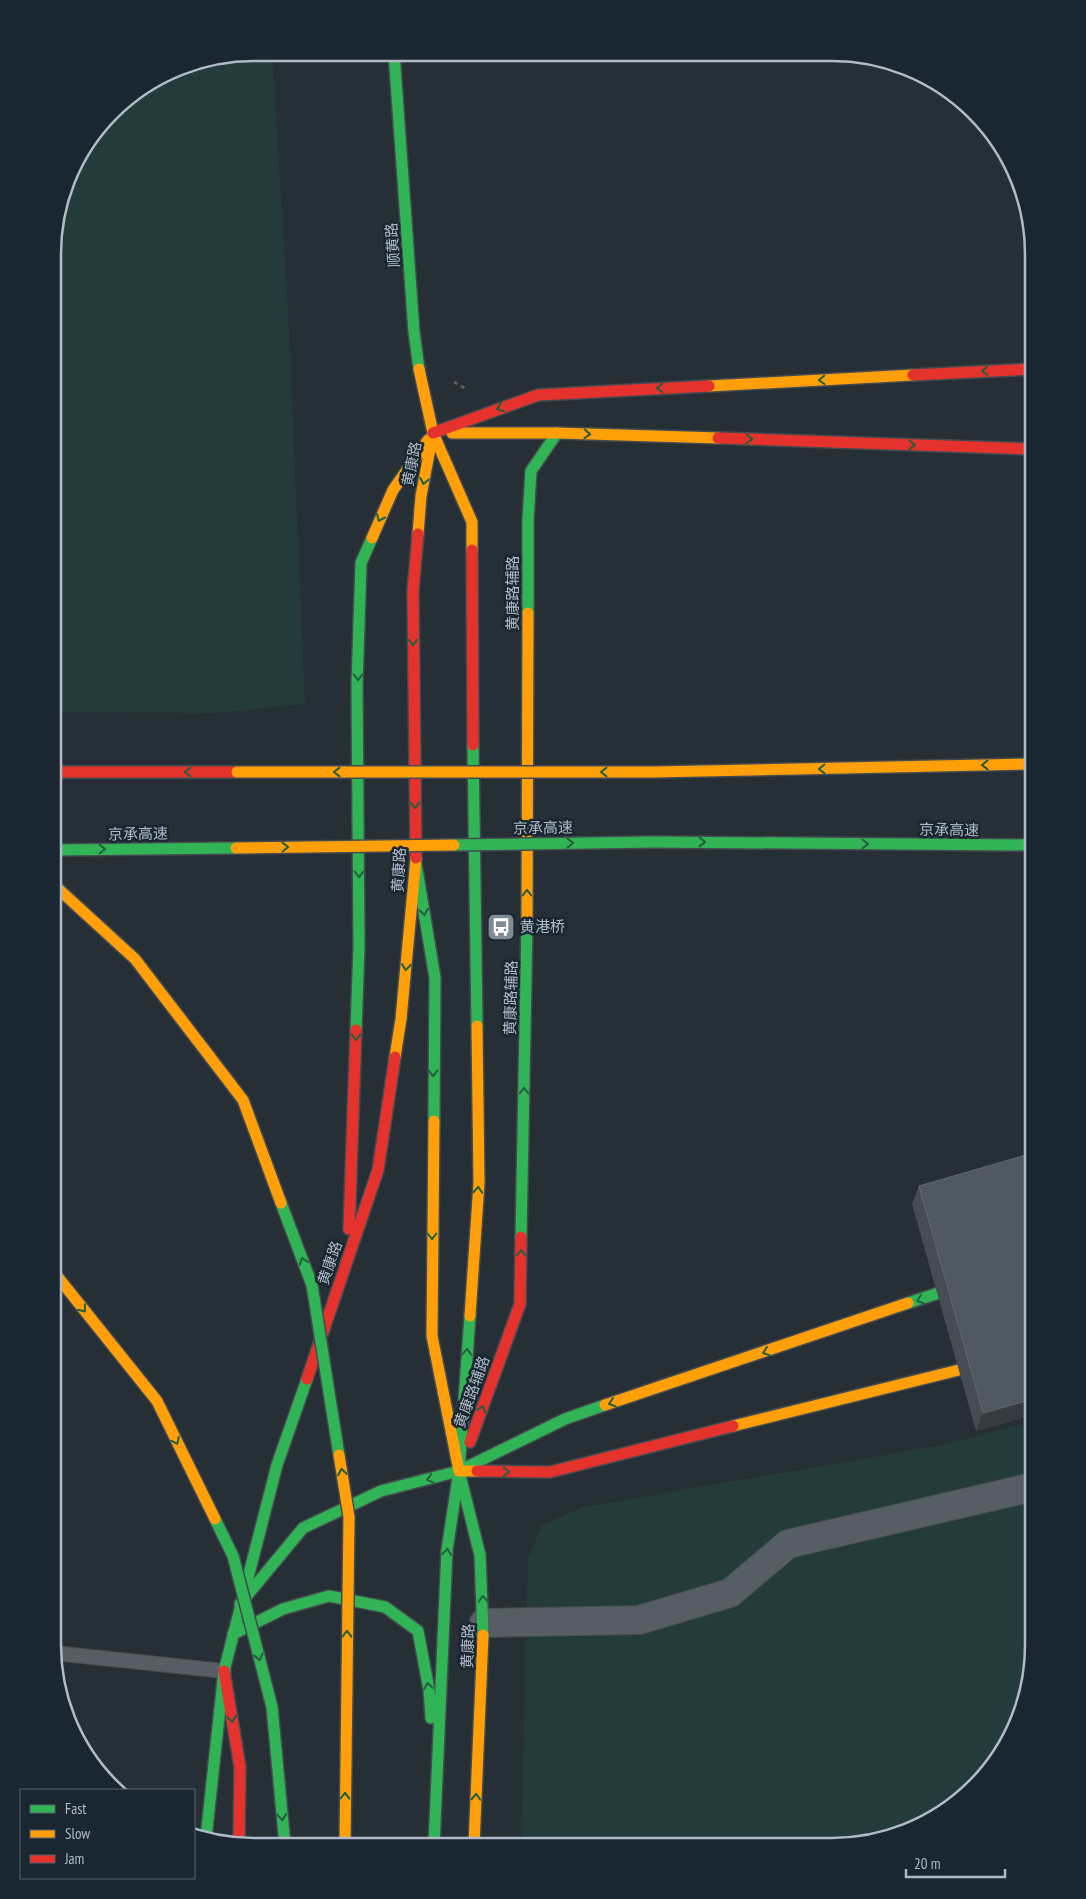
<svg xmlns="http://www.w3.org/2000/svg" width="1086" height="1899" font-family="'PT Sans Narrow','Noto Sans SC',sans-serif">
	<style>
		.green { fill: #233b3b }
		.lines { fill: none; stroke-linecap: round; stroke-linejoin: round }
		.lane-casing { stroke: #444b50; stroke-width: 16 }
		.street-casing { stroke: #444b50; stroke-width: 30 }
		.fast-casing { stroke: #444b50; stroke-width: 14 }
		.slow-casing { stroke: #444b50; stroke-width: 14 }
		.jam-casing { stroke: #444b50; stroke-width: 14 }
		.path { stroke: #5a6166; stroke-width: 3; stroke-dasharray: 4 4; stroke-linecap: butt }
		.lane { stroke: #565d64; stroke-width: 14 }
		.street { stroke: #565d64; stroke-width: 28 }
		.fast { stroke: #30b455; stroke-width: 11 }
		.slow { stroke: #ff9f0a; stroke-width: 11 }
		.jam { stroke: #e5322d; stroke-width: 11 }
		.fast-bridge-casing { stroke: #434b51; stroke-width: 14; stroke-linecap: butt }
		.slow-bridge-casing { stroke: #434b51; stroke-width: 14; stroke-linecap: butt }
		.fast-bridge { stroke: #30b455; stroke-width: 11 }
		.slow-bridge { stroke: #ff9f0a; stroke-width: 11 }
		.wall { fill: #454c53 }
		.shaded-wall { fill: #343c42 }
		.building { fill: #50585f; stroke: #5f6870 }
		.oneway { stroke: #235f3f }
		.labels { text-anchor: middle; stroke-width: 5; stroke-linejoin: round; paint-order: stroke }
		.street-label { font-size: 15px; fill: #afbcc8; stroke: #1a2630 }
		.poi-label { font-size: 15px; fill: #afbcc8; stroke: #1a2630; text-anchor: start }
		.rim { fill: none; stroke: #afbcc8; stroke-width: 2.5 }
	</style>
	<rect width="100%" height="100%" fill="#262f36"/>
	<path class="green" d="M254 53H272L288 308 305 704 215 713 54 712V228L73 165 121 103 177 68Z
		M1033 1421V1659L1018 1722 992 1768 944 1812 897 1836 832 1846H521L528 1558 542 1525 584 1507 943 1445Z"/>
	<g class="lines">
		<defs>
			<path id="lane" d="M54 1653 224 1671"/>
			<path id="street" d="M484 1623 639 1620 730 1593 788 1544 1033 1487"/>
			<path id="fast" d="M394 53 414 332 419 369
				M528 613V520L531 471 557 433
				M473 745 477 1026
				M653 842 1033 845
				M53 850 236 848
				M416 864 435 978 434 1121
				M356 1030 359 947 357 685 361 563 372 538
				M521 1237 527 924
				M908 1303 972 1282
				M470 1316 459 1471 480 1555 483 1635
				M240 1604 303 1528 381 1491 459 1471 565 1419 605 1405
				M233 1634 283 1609 329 1596 385 1607 418 1631 429 1690 431 1718
				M206 1838 224 1671 277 1465 307 1379
				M434 1845 447 1550 459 1471"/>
			<path id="slow" d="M419 369 433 433 472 522V550
				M709 386 913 375
				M452 433H557L718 438
				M418 534 421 496 433 433
				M372 538 393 490 428 440
				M653 772 1033 764
				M527 924 528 613
				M395 1057 401 1019 416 858
				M434 1121 432 1336 459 1471H477
				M470 1316 479 1183 477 1026
				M605 1405 908 1303
				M733 1426 995 1361
				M474 1845 483 1635"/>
			<path id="jam" d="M913 375 1033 369
				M433 433 538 395 709 386
				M718 438 1033 449
				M472 550 473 745
				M54 772H237
				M416 858 413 591 418 534
				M349 1229 356 1030
				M307 1379 378 1170 395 1057
				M470 1442 520 1304 521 1237
				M477 1471 550 1472 733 1426
				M224 1671 240 1767 239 1845"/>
		</defs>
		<use href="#lane" class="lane-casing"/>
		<use href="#street" class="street-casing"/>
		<use href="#fast" class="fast-casing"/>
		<use href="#slow" class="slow-casing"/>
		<use href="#jam" class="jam-casing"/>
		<path class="path" d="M454 382 466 389"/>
		<use href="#lane" class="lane"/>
		<use href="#street" class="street"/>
		<use href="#fast" class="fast"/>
		<use href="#slow" class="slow"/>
		<use href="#jam" class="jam"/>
		<defs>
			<path id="fast-bridge" d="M454 845 653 842
				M281 1203 312 1285 339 1455
				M215 1519 233 1556 272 1707 285 1845"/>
			<path id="slow-bridge" d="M237 772H653
				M236 848 454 845
				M53 884 135 959 243 1100 281 1203
				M53 1271 157 1401 215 1519
				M339 1455 349 1517 345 1845"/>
		</defs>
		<use href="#fast-bridge" class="fast-bridge-casing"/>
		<use href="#slow-bridge" class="slow-bridge-casing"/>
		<use href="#fast-bridge" class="fast-bridge"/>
		<use href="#slow-bridge" class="slow-bridge"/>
	</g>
	<path class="wall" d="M1033 1153V1415L976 1431 912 1204 919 1186Z"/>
	<path class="shaded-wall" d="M1033 1399V1415L976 1431 983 1413Z"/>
	<path class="building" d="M1033 1153V1399L983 1413 919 1186Z"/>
	<defs><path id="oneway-chevron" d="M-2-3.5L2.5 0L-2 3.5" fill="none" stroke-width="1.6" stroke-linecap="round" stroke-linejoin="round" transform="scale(1.25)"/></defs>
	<g class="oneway">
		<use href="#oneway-chevron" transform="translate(985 371) rotate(177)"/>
		<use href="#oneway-chevron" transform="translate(822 380) rotate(177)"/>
		<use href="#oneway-chevron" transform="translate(660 388) rotate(177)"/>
		<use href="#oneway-chevron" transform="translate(500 408) rotate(160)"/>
		<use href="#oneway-chevron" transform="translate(587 434) rotate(2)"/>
		<use href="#oneway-chevron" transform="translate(749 439) rotate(2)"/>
		<use href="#oneway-chevron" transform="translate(912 445) rotate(2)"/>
		<use href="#oneway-chevron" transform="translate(424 481) rotate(101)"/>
		<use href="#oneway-chevron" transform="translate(380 518) rotate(114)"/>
		<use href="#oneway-chevron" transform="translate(413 642) rotate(90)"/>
		<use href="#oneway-chevron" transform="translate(358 677) rotate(91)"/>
		<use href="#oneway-chevron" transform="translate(985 765) rotate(179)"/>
		<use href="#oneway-chevron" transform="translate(822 769) rotate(179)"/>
		<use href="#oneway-chevron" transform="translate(188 772) rotate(180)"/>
		<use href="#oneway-chevron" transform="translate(337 772) rotate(-180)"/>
		<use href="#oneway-chevron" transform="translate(604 772) rotate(-180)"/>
		<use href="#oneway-chevron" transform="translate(415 805) rotate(89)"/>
		<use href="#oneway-chevron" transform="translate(702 842) rotate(1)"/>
		<use href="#oneway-chevron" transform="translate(570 843) rotate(-1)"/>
		<use href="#oneway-chevron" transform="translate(865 844) rotate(1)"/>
		<use href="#oneway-chevron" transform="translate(285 847) rotate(-1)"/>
		<use href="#oneway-chevron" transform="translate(102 849) rotate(-1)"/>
		<use href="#oneway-chevron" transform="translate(359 874) rotate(90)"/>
		<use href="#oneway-chevron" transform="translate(527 893) rotate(-90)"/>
		<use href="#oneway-chevron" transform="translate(424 912) rotate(81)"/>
		<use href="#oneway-chevron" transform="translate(406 967) rotate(96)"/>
		<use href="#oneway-chevron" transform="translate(356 1037) rotate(92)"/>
		<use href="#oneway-chevron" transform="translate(433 1073) rotate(91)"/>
		<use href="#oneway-chevron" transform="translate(524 1091) rotate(-89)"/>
		<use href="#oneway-chevron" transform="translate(478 1190) rotate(-87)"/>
		<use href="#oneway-chevron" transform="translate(432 1236) rotate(90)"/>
		<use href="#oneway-chevron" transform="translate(521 1253) rotate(-89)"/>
		<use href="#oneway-chevron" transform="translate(303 1261) rotate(-110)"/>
		<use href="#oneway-chevron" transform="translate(920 1300) rotate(161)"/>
		<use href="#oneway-chevron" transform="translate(83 1309) rotate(52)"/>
		<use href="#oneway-chevron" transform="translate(467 1352) rotate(-86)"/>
		<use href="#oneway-chevron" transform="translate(766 1352) rotate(161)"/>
		<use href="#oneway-chevron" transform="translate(612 1403) rotate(161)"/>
		<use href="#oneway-chevron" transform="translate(482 1409) rotate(-70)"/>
		<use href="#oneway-chevron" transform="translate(176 1441) rotate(64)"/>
		<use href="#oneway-chevron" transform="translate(342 1472) rotate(-99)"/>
		<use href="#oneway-chevron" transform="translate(506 1472) rotate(1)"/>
		<use href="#oneway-chevron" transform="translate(430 1479) rotate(165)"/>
		<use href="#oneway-chevron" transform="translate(447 1552) rotate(-85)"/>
		<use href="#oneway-chevron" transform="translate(483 1599) rotate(-93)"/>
		<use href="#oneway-chevron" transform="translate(347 1634) rotate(-89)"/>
		<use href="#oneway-chevron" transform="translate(259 1657) rotate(76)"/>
		<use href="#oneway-chevron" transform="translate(428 1686) rotate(-99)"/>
		<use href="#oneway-chevron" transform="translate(232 1719) rotate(81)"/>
		<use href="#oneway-chevron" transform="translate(345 1796) rotate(-89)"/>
		<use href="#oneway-chevron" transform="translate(476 1797) rotate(-87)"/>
		<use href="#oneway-chevron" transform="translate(282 1817) rotate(85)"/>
	</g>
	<defs>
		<symbol id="bus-square" viewBox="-11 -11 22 22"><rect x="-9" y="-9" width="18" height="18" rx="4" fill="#7f8b95" stroke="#1a2630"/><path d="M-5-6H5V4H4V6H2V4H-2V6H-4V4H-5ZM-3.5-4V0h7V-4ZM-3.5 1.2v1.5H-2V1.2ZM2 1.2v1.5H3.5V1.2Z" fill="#fff"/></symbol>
	</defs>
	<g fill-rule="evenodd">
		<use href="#bus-square" x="485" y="911" width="32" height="32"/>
	</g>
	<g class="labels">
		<g class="street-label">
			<text transform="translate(393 245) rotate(-94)" y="5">顺黄路</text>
			<text transform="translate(412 464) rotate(-79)" y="5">黄康路</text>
			<text transform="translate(513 593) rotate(-90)" y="5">黄康路辅路</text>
			<text transform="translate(543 828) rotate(-1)" y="5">京承高速</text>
			<text transform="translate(949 830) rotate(1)" y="5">京承高速</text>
			<text transform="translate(138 834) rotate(-1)" y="5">京承高速</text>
			<text transform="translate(399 870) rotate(-87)" y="5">黄康路</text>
			<text transform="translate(511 998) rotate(-89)" y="5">黄康路辅路</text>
			<text transform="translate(330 1263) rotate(-71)" y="5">黄康路</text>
			<text transform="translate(472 1392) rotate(-70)" y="5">黄康路辅路</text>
			<text transform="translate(468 1646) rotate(-88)" y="5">黄康路</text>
		</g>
		<g class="poi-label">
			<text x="520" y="932">黄港桥</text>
		</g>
	</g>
	<path d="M0 0H1086V1899H0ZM254 61H832A193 193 0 0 1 1025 254V1645A193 193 0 0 1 832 1838H254A193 193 0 0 1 61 1645V254A193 193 0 0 1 254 61Z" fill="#1a2630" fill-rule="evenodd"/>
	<path class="rim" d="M254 61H832A193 193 0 0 1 1025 254V1645A193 193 0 0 1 832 1838H254A193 193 0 0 1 61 1645V254A193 193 0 0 1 254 61Z"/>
	<rect x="20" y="1789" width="175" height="90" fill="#1a2630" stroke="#56626d"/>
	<rect x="30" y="1805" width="25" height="8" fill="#30b455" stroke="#56626d"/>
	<text x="65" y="1814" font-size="15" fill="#afbcc8">Fast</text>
	<rect x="30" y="1830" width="25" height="8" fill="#ff9f0a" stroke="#56626d"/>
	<text x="65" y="1839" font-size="15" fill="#afbcc8">Slow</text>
	<rect x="30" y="1855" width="25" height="8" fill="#e5322d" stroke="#56626d"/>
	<text x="65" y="1864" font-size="15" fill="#afbcc8">Jam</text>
	<path d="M906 1869v8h99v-8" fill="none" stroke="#afbcc8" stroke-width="2.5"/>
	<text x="914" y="1869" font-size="15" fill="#afbcc8" stroke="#1a2630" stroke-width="4" paint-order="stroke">20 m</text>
</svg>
